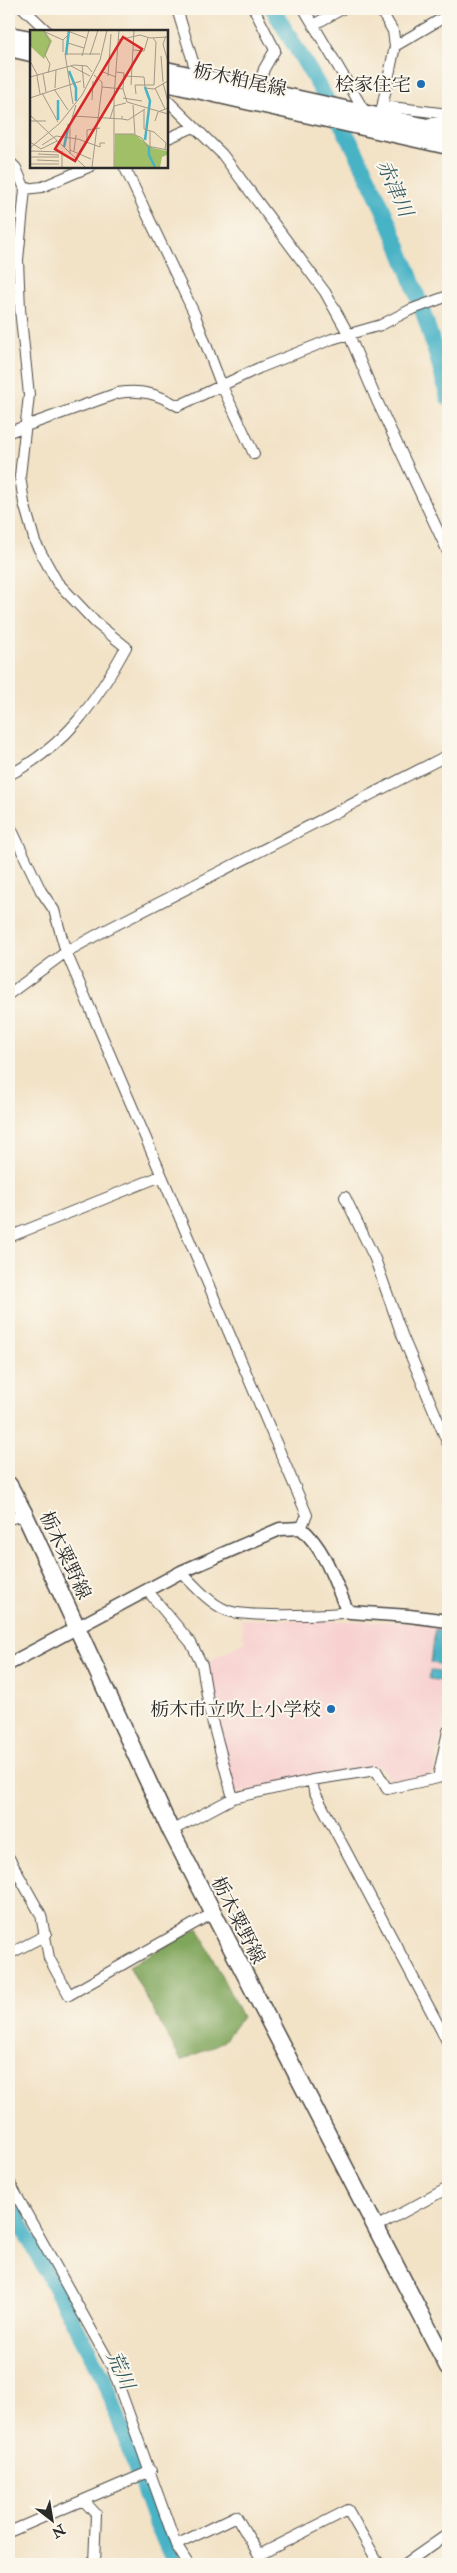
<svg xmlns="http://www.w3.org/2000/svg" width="457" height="2573" font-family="'IM FELL Double Pica','Noto Serif JP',serif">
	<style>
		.built { fill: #f7d0cf }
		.forest { fill: #80a65b; stroke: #566843 }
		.water { fill: #49b3c6; stroke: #3a6f78 }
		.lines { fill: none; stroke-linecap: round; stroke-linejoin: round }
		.river { stroke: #49b3c6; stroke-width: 16 }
		.minor-casing { stroke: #494642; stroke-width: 12 }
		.tertiary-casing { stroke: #494642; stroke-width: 15 }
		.primary-casing { stroke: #494642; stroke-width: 19 }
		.motorway-casing { stroke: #494642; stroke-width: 21 }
		.minor { stroke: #fff; stroke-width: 10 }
		.tertiary { stroke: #fff; stroke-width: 12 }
		.primary { stroke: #fff; stroke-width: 16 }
		.motorway { stroke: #fff; stroke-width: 19 }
		.poi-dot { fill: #1f6fb2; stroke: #fbf7ec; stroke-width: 2 }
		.labels { text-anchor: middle; stroke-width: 4; stroke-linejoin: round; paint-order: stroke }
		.street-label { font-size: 19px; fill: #2b2b2b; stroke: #fbf7ec }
		.poi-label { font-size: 19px; fill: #2b2b2b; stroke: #fbf7ec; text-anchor: end }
		.water-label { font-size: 20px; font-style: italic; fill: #365b61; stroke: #fbf7ec }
		.inset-river { fill: none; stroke: #49b3c6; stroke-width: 2.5 }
		.inset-road { fill: none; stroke: #a29988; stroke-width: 1 }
		.view { fill: #d62828; fill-opacity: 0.15; stroke: #d62828; stroke-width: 2.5 }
		.inset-edge { fill: none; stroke: #2b2b2b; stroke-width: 2.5 }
	</style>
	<rect width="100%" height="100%" fill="#fbf7ec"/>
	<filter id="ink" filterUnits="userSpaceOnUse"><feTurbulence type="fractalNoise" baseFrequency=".02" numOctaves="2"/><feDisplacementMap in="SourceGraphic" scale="10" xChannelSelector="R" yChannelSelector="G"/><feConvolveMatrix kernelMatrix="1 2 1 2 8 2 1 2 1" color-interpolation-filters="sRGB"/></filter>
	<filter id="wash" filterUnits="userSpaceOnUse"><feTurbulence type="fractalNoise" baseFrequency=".0096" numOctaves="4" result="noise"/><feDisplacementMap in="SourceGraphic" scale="20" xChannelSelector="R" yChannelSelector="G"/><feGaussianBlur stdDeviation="1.12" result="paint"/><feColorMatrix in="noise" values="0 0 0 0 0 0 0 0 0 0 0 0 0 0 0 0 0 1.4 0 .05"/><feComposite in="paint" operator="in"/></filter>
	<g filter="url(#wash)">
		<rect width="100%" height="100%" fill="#f2e2c6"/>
		<path class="built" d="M241 1619 400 1622 448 1627V1704L433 1774 389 1783 384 1769 376 1766 234 1794 215 1715 208 1661 245 1642Z"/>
		<path class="forest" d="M198 1928 242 2017 224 2041 181 2061 129 1966Z"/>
		<path class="water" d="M435 1630 448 1632 445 1665 431 1663Z
			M430 1671 444 1672 443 1681 429 1679Z"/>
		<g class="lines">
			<path class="river" d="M273 9C300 56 330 102 355 150 395 229 427 313 448 398
				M9 2202 105 2381 154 2519 175 2564"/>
		</g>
	</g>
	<g filter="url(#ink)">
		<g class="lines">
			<defs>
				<path id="minor" d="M24 9 47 31
					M177 9 198 78
					M254 9 275 50 264 69 258 90
					M304 9 366 114
					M313 25 342 9
					M395 46 448 15
					M166 99 222 154 325 292 349 335 377 401 448 552
					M383 106 448 114
					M379 122 395 46 393 31 380 9
					M166 139 194 127
					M9 161 16 168 25 189 42 187 91 166
					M124 166 194 313 221 384 254 454
					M9 432 118 393C141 389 158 394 178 406L259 368 332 339 381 325 410 310 448 296
					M9 775C66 746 96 702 126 647L96 623 57 582 35 542 24 503 20 476 29 395 20 309 18 260 25 189
					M9 824 41 891 54 910 66 952 307 1515 301 1528
					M9 994 66 952 104 931 448 755
					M345 1197 375 1259 402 1335 448 1444
					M9 1237 161 1176
					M9 1519 25 1515
					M181 1572C195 1586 208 1602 226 1610 243 1618 328 1615 350 1612
					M147 1590 191 1643 202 1665 210 1713 233 1798
					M312 1780 314 1791 448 2043
					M171 1831 233 1798 312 1780 376 1770 387 1789 438 1778 448 1731
					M9 1858 41 1915 49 1958 69 1995 213 1913
					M9 1954 46 1935
					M9 2182 112 2367 176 2545 188 2564
					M376 2227 448 2188
					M84 2501 96 2514 94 2564
					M9 2532 151 2471
					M176 2545 236 2516 259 2555 348 2510 379 2564
					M405 2564 448 2534"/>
				<path id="tertiary" d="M9 1664 181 1572 280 1529 301 1528C325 1549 334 1580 346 1608L350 1612 409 1616 448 1621"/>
				<path id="primary" d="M9 35 31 39
					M9 48 31 53
					M166 70 441 130
					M166 83 448 146
					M9 1485 25 1515 171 1831 448 2367"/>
				<path id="motorway" d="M429 128 448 126"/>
			</defs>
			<use href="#minor" class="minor-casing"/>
			<use href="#tertiary" class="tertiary-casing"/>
			<use href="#primary" class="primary-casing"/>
			<use href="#motorway" class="motorway-casing"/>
			<use href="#minor" class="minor"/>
			<use href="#tertiary" class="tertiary"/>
			<use href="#primary" class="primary"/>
			<use href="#motorway" class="motorway"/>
		</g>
	</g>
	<g class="poi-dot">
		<circle cx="421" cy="84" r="5"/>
		<circle cx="331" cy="1709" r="5"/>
	</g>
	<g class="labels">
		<g class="street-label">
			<text transform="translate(240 79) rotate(12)" y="7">栃木粕尾線</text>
			<text transform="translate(66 1555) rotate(65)" y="7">栃木粟野線</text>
			<text transform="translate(239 1920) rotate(63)" y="7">栃木粟野線</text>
		</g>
		<g class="poi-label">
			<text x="411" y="91">桧家住宅</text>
			<text x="321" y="1716">栃木市立吹上小学校</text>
		</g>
		<g class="water-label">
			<text transform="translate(395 188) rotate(66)" y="7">赤津川</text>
			<text transform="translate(121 2370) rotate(66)" y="7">荒川</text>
		</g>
	</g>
	<g transform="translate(30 30)">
		<rect width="138" height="138" fill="#f2e2c6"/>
		<path d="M0 0H14L22 11 14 29 0 16ZM85 104H104L123 118 137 121V125L132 127 130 137H84Z" fill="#a1bf66"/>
		<path class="inset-river" d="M36 25 39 0M39 41 46 58V71M28 70V90M115 110 120 71 115 57M119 116V125L125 137M34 117 39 94"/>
		<path class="inset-road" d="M13 0 20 12 15 25 20 34 18 43M35 0 56 8M13 1 33 10M136 6 133 14 138 32M123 8 126 12 124 55M88 10 110 5 120 8 138 7M38 13 54 18M103 20 114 21 118 8M33 22V10L37 6M60 25 68 0M52 26 59 0M131 26 133 52M0 31 8 46M52 35 54 58M41 36 60 46M86 42 94 43 93 59M13 44 16 62M64 45 72 52V57L93 59 97 72 138 84M7 46 10 64M78 46 81 4M94 46 114 47 115 57M0 47 44 35 57 36 62 42M65 51 73 42 86 47M133 53 138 72M101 55 104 0M25 58 26 40M115 58 124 59 138 51M125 58 135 79M24 59 38 80M12 63 28 92M106 64 105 55H124M0 68 51 51M93 68 112 71M62 70 63 51M43 74 35 24H70M103 75 105 105 112 108 117 116 138 120M114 80V99L124 102 136 113 135 119M0 85 55 137M43 86 92 89V86M80 89 84 76 96 73M92 89 98 90 115 79M0 91H16M125 91 128 82 138 78M120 101V117M85 104H104M0 112 11 119 27 111M12 115 26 106 48 109 70 117V113H75M0 118 30 93 52 65 70 30 77 0M40 120 61 129M0 121 32 122M44 121 46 105M49 122 57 109V100L70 98M8 124 29 125M40 124V95L46 75M0 127H29M7 130 29 131M0 134H29M32 137V121M62 137 72 57M84 137V67L89 0"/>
		<path class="view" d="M93 7 112 19 45 131 25 119Z"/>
		<rect width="138" height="138" class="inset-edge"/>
	</g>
	<rect width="457" height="2573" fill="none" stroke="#fbf7ec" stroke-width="30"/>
	<g transform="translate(52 2520) rotate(149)" stroke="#fbf7ec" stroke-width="4" paint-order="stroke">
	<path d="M0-4L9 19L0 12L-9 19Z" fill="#2b2b2b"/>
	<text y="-8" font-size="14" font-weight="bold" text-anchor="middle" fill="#2b2b2b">N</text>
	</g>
</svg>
